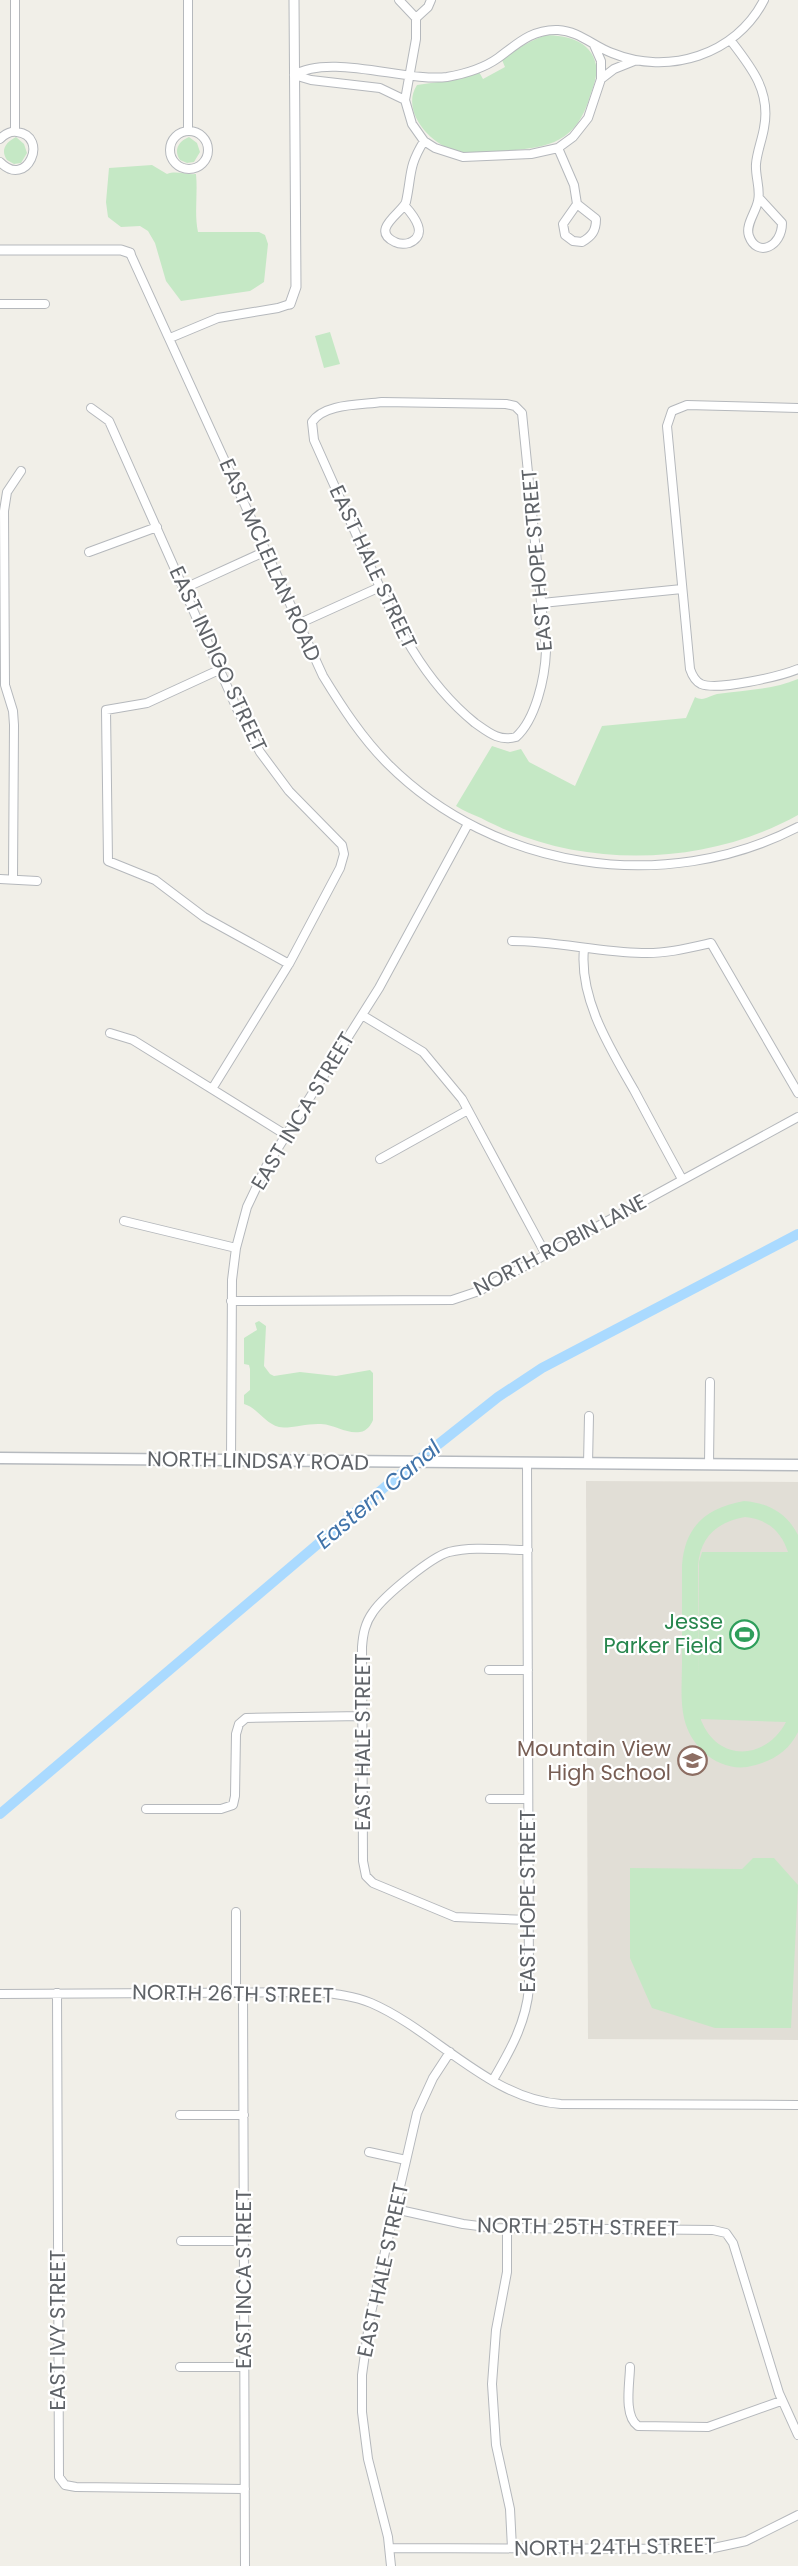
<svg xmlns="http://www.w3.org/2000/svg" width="798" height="2566" font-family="Poppins,sans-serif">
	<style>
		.education { fill: #e1ded6 }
		.green { fill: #c5e8c5; fill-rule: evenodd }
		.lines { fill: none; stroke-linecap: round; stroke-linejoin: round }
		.canal { stroke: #aadaff; stroke-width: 10 }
		.minor-casing { stroke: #b5b8bc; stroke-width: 10 }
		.tertiary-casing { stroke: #b5b8bc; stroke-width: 11 }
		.secondary-casing { stroke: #b6babf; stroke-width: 13 }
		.minor { stroke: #fff; stroke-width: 8 }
		.tertiary { stroke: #fff; stroke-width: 9 }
		.secondary { stroke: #fff; stroke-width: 10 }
		.labels { text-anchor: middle; stroke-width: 4.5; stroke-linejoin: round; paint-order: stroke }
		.street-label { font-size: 21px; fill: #5f6368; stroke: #fff }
		.leisure-label { font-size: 21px; fill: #27864d; stroke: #fff; text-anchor: end }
		.education-label { font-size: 21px; fill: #785e54; stroke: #fff; text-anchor: end }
		.water-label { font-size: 22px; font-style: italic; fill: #4174aa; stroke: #fff }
	</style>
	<rect width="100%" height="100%" fill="#f1efe8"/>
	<path class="education" d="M586 1481 798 1482V2040L588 2039Z"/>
	<path class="green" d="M546 35C567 36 591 40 596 65 598 76 593 87 590 96 576 144 547 148 502 151 487 152 470 155 456 151 431 145 400 111 417 85L459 79 479 72 483 79 505 67 502 60C516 49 529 41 546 35Z
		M16 137 24 144 27 153 21 163 14 164 7 160C0 150 6 142 16 137Z
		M189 137 197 143 200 152 194 162 187 163 180 160C173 150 179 141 189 137Z
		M152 165 167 174C176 170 186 175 196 174 198 194 194 213 198 232H259L265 235 268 244 264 282 250 291 181 301 166 281 155 243 148 231 140 226 121 227 108 217 106 202 109 168Z
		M330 332 340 364 324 368 315 336Z
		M798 679V815C702 868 577 869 481 818 472 814 464 811 456 806L492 746 510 752 521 749 529 762 575 786 602 726 686 718 695 697C704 702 708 696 717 694 745 690 772 690 798 679Z
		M259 1321 266 1326 264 1366 270 1374 274 1376 300 1372 336 1376 370 1370 373 1373V1420C371 1425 367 1431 360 1432 346 1434 336 1425 321 1424 308 1423 289 1429 279 1427 264 1423 258 1408 244 1404V1395L250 1390V1369L249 1365 244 1364V1338L257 1330 255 1323Z
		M744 1501C768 1503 787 1513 798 1535V1732C788 1753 769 1763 747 1767 717 1771 690 1746 684 1718 680 1700 682 1681 682 1663 682 1630 682 1598 682 1565 685 1526 706 1508 744 1501ZM745 1517C767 1519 781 1531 788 1552H702L699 1562 698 1680V1566C700 1537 717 1522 745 1517ZM701 1720V1719L786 1722C766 1760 718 1763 701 1720Z
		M753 1858H774L798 1885 791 2028H715L652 2008 630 1958V1868L742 1869Z"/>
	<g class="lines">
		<path class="canal" d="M0 1814 392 1481 498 1397 542 1368 798 1234"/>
		<defs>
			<path id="minor" d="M15 0V131
				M188 0V130
				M399 0 416 18
				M431 0 428 7 416 18V39L405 100 412 124 424 141 435 148 463 157 531 154 558 148 573 137 588 118 601 79 614 69 634 61
				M731 41C752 68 771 92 764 128 762 140 757 152 756 164 755 176 761 190 758 201 756 212 745 225 749 236 757 258 782 247 782 223L759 198
				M594 45 601 61V79
				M294 75C330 53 406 82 447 77 464 74 484 68 498 58 517 44 532 29 558 30 579 31 593 46 612 53 668 76 736 55 764 0
				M294 75 311 80 380 88 405 100
				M170 150a19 19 0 1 1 38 0a19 19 0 1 1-38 0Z
				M0 139C5 134 10 131 17 132 50 136 27 190 0 162
				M558 148 574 185 577 204 563 224 565 235 573 241 582 242C592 236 596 231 596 219L577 204
				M405 206C414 216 429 235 409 243 405 244 399 244 395 242 369 230 403 212 406 202 412 174 408 167 424 141
				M130 253 323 676C342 707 362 738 388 764 494 870 665 896 798 827
				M0 304H45
				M170 338 218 318 278 308 290 304
				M382 402 506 404 515 406 522 413 546 651C545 677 536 719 516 737 499 742 488 732 475 723 422 680 395 622 368 561 350 520 332 480 314 440L312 422C324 403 362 405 382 402Z
				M91 408 109 421 238 711 260 752 289 791 342 845 344 854 340 868 289 964 212 1089
				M798 408 687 405 672 411 667 426 690 669C692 675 695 681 701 684 718 691 781 676 798 669
				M89 552 157 527
				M185 588 266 551
				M542 603 682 589
				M298 624 380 587
				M221 669 147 703 106 710 108 861 155 880 204 917 289 964
				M0 879 37 881
				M13 879 14 725 13 711 5 685 4 511 7 492 21 471
				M512 941C555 941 598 952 642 953 665 954 689 948 711 943L798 1093
				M584 949C579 999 610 1048 634 1090 650 1120 666 1150 682 1179
				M362 1015 423 1052 462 1099 545 1253
				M110 1033 133 1040 286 1135
				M380 1159 468 1110
				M124 1221 236 1248
				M231 1301 452 1300 479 1291 798 1117
				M231 1461 232 1280 236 1248 247 1207 266 1167 379 988 468 824
				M588 1464 589 1416
				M709 1464 710 1382
				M528 1550C503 1550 473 1546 449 1552 431 1557 384 1596 373 1612 365 1623 363 1634 362 1647L363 1861 366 1876 373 1883 455 1917 529 1920
				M489 1670H528
				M490 1799H528
				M146 1809H221L233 1805 235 1796 236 1734 239 1724 246 1718 362 1716
				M236 1912V1993
				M57 1993 59 2477 65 2485 76 2487 245 2489
				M243 1993 245 2566
				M0 1994 317 1992C336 1994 354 1996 371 2003 434 2030 491 2100 561 2104L798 2105
				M493 2080C510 2051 526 2023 529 1988L527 1463
				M180 2115H244
				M369 2152 406 2160
				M395 2209 463 2224 495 2228 713 2230 726 2233 733 2243 779 2393 798 2435
				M507 2228V2272L496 2330 492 2384 496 2445 510 2509 512 2548
				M181 2241H244
				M180 2367H245
				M630 2367C630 2382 623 2416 638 2426L708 2427 781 2401
				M390 2548 709 2549 746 2541 798 2515
				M391 2566 388 2537 368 2459 362 2412V2375L370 2317 417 2113 433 2078 450 2052"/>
			<path id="tertiary" d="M0 250H121L130 253
				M290 304 296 287 294 0"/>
			<path id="secondary" d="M0 1458 798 1465"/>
		</defs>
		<use href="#minor" class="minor-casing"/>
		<use href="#tertiary" class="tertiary-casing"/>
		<use href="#secondary" class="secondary-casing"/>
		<use href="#minor" class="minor"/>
		<use href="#tertiary" class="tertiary"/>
		<use href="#secondary" class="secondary"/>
	</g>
	<defs>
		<symbol id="stadium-ring" viewBox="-11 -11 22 22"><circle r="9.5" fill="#fff" stroke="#2e9e5b" stroke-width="1.5"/><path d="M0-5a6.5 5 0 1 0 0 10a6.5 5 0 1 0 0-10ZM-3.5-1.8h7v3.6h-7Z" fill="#2e9e5b"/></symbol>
		<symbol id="school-ring" viewBox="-11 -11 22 22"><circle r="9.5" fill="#fff" stroke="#8d6e63" stroke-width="1.5"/><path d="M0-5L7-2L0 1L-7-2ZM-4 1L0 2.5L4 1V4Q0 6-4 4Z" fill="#8d6e63"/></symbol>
	</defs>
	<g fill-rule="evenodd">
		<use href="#stadium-ring" x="728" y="1618" width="33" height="33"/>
		<use href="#school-ring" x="676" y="1744" width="33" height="33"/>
	</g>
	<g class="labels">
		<g class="street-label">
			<text transform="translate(270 560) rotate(66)" y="7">EAST MCLELLAN ROAD</text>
			<text transform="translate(537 560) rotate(-95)" y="7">EAST HOPE STREET</text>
			<text transform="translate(373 567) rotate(65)" y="7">EAST HALE STREET</text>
			<text transform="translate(218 659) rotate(65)" y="7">EAST INDIGO STREET</text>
			<text transform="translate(303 1111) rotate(-59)" y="7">EAST INCA STREET</text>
			<text transform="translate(560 1245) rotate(-28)" y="7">NORTH ROBIN LANE</text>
			<text transform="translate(258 1461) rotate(1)" y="7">NORTH LINDSAY ROAD</text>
			<text transform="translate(363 1742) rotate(-90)" y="7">EAST HALE STREET</text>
			<text transform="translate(528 1901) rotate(-90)" y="7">EAST HOPE STREET</text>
			<text transform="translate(233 1994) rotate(1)" y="7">NORTH 26TH STREET</text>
			<text transform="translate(578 2227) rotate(1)" y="7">NORTH 25TH STREET</text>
			<text transform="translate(383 2270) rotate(-78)" y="7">EAST HALE STREET</text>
			<text transform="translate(244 2279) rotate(-90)" y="7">EAST INCA STREET</text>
			<text transform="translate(58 2330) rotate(-90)" y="7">EAST IVY STREET</text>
			<text transform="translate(615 2547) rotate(-1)" y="7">NORTH 24TH STREET</text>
		</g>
		<g class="leisure-label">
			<text x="723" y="1629">Jesse<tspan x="723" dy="24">Parker Field</tspan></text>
		</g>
		<g class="education-label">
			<text x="671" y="1756">Mountain View<tspan x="671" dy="24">High School</tspan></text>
		</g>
		<g class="water-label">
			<text transform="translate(378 1494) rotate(-40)" y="8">Eastern Canal</text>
		</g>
	</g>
</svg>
